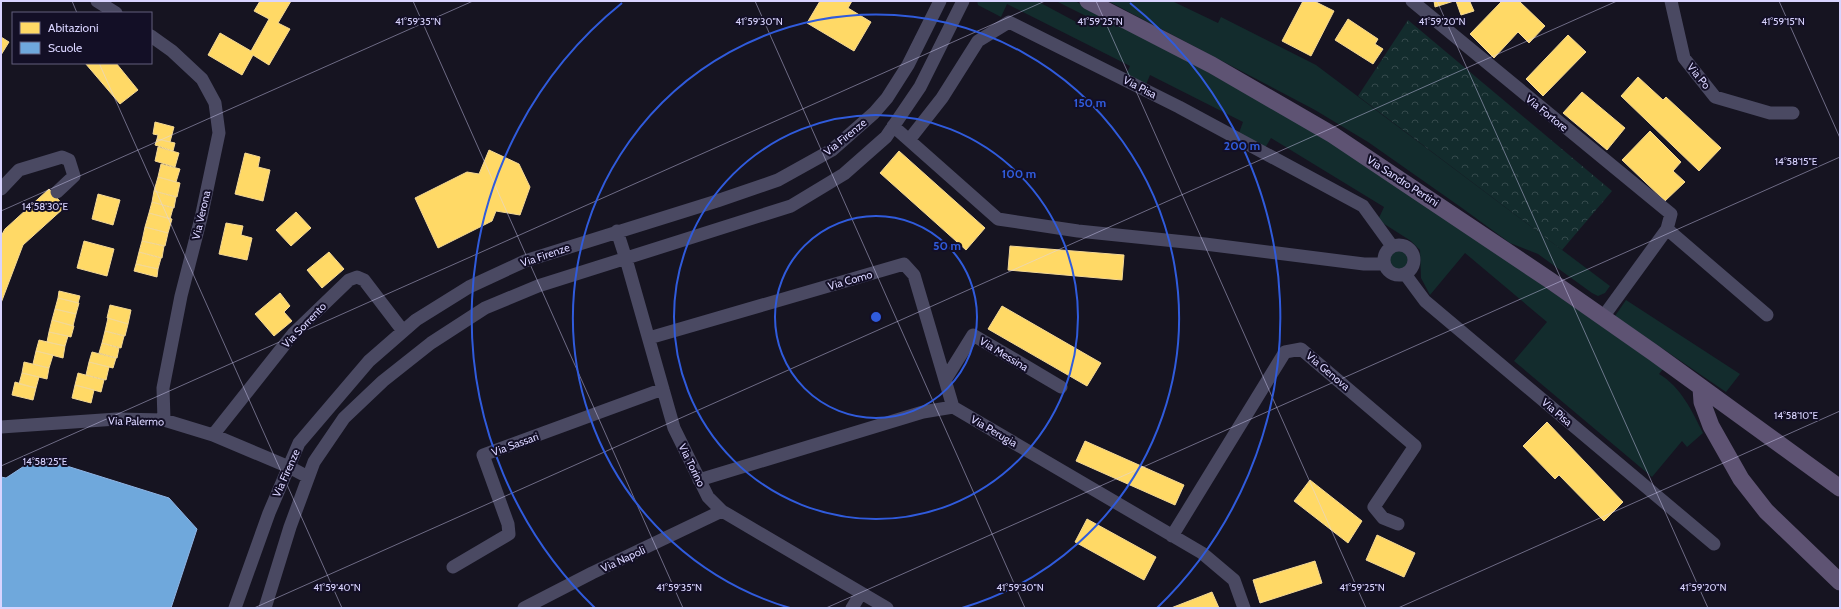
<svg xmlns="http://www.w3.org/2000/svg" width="1841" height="609" font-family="Cabin,sans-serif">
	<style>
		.green { fill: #132c2d }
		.park { fill: url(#park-crowns) }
		.homes { fill: #ffd966; stroke: #f4d894 }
		.schools { fill: #6fa8dc; stroke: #8fb5e6 }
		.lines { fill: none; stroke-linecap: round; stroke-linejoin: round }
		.minor { stroke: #4a4962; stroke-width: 13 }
		.major { stroke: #5e5373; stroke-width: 17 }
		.ticks { fill: none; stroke: #d9d4ff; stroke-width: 1; stroke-opacity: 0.45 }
		.ring { fill: none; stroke: #305bdc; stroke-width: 2 }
		.labels { text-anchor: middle; stroke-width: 4; stroke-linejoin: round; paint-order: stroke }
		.street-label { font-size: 11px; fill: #d9d4ff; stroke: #130f26 }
		.ticks-label { font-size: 10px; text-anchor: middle; fill: #d9d4ff; stroke: #130f26; stroke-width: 4; stroke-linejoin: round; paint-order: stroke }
		.centre { fill: #305bdc; stroke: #130f26; stroke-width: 2 }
		.ring-label { font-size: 12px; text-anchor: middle; font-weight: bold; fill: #305bdc; stroke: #130f26; stroke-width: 4; stroke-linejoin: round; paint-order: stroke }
	</style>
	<defs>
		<pattern id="park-crowns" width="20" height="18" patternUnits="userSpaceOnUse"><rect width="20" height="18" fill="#132c2d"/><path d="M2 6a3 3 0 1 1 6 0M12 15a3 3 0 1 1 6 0" fill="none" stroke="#354a4c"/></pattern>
	</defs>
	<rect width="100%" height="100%" fill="#161421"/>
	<path class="green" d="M977 1H1037L1080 24 1090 18 1056 1H1075L1188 61 1360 158 1663 369 1659 374C1681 387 1692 411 1703 433L1687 447 1682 441 1652 477 1514 361 1547 322 1465 253 1430 295 1421 278 1420 250 1411 241 1378 220 1384 207 1271 138 1265 148 1239 133 1243 122 1150 75 1145 87 1125 77 1130 66 1007 4 1001 17 978 5Z
		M1108 1H1172L1218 23 1221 17 1316 65 1610 286 1605 293 1598 296 1592 293 1538 254 1510 243 1462 208 1368 142 1315 110Z
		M1390 260a9 9 0 1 1 18 0a9 9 0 1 1-18 0Z
		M1626 300 1740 374 1726 392 1615 316Z"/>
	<path class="park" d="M1408 20 1612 191 1562 250 1358 96Z"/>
	<path class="homes" d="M260 1H291L278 23 290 29 269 65 253 55 242 75 208 55 220 33 251 51 269 19 254 11Z
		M820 1H852L848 8 871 22 854 51 807 23Z
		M1303 1H1314L1334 11 1311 56 1282 41Z
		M1434 1H1454L1435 7Z
		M1456 1H1472L1470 2 1474 11 1461 15Z
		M1502 1H1519L1545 26 1529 43 1518 32 1494 58 1470 34Z
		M1348 19 1378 39 1375 44 1383 49 1373 64 1335 40Z
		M1568 35 1586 52 1543 96 1526 79Z
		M1 37 9 42 1 55Z
		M85 63H116L138 90 120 104Z
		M1638 77 1663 100 1666 97 1721 148 1699 171 1621 96Z
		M1582 92 1625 128 1607 150 1563 113Z
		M155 122 174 127 170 142 157 139 158 135 153 134Z
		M1650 131 1681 162 1673 171 1685 182 1665 201 1622 160Z
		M157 139 175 143 173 151 155 145Z
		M158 147 179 153 175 167 155 161Z
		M489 150 519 164 530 187 520 215 496 211 492 221 438 248 415 198 467 172 479 174Z
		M899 151 985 228 966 250 880 173Z
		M245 153 260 157 258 167 270 170 263 201 235 194Z
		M161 164 180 169 176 182 158 177Z
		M158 177 180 183 177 197 154 191Z
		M49 189 65 207 23 245 1 303V236L5 229Z
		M154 191 176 197 174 208 152 202Z
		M98 194 120 200 113 225 92 219Z
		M152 202 173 208 170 219 149 213Z
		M296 212 311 228 291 246 276 230Z
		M149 213 172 219 168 233 145 227Z
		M226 223 243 226 241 235 252 238 247 260 219 254Z
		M145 227 168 233 165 246 142 241Z
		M84 241 114 249 107 276 77 268Z
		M142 241 164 246 162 258 139 252Z
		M1010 246 1124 255 1122 280 1008 270Z
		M139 252 161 258 158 269 136 264Z
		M329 252 344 269 322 288 307 270Z
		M136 264 158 269 157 277 134 271Z
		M59 291 80 296 78 303 58 298Z
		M280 293 290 306 284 312 292 321 274 336 255 314Z
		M58 298 79 303 76 314 55 309Z
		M110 305 131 310 128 324 107 318Z
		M1002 306 1101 363 1087 386 988 329Z
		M55 309 76 314 73 326 52 320Z
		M108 318 128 324 125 336 105 331Z
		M52 320 74 326 71 337 49 332Z
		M105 331 124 336 121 348 102 343Z
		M49 332 68 336 65 346 47 342Z
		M39 340 65 346 63 358 36 351Z
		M102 343 119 348 117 358 99 353Z
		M36 351 53 355 49 368 33 364Z
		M92 352 116 358 113 368 89 362Z
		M24 362 49 368 47 379 22 373Z
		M89 362 109 367 106 380 86 375Z
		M22 373 39 377 36 388 19 384Z
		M78 373 104 380 101 392 75 385Z
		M15 382 36 388 33 400 12 395Z
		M75 385 94 390 91 403 72 398Z
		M1547 422 1623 502 1604 521 1559 475 1555 479 1523 446Z
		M1085 441 1184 485 1175 505 1076 461Z
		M1310 480 1362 521 1348 543 1294 501Z
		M1087 519 1156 557 1144 580 1075 542Z
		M1377 535 1415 553 1404 577 1366 560Z
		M1315 561 1322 583 1260 603 1253 580Z
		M1212 592 1219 608H1171Z"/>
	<path class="schools" d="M38 457 169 498 197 529 171 608H1V477L6 478Z"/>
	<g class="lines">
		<path class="minor" d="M97 1 116 13
			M1412 1 1671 214 1667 229 1603 317
			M1671 1 1684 58 1715 97 1770 113H1793
			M151 36 172 51 202 79 215 103 219 133 201 218 181 296 163 388 164 420
			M893 126 998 219 1078 231 1205 244 1364 264H1384
			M909 140 942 98 978 41 1009 22 1179 107 1363 206 1392 246
			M1 189 19 170 62 157 69 160 74 176 57 192
			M1667 229 1767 315
			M617 231 626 259 674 428 708 497 722 511 887 608
			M1384 260a15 15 0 1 1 30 0a15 15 0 1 1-30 0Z
			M1405 274 1425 301 1714 544
			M649 338 904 264 914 275 953 407
			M945 380 973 335 1061 387
			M1 427 117 419 164 420 213 435 289 467 308 477
			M213 435 293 334 349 280 357 277 364 280 403 331
			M699 480 923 412 953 407 1202 553 1234 580 1244 608
			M1172 536 1285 352 1301 349 1415 446 1374 507 1383 518 1398 524
			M453 567 509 534 508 524 483 455 663 389
			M235 608 269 513 299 443 369 361 416 320 469 287 525 261 717 201 778 180 832 150 874 113 887 98 908 65 940 1
			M265 608 290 527 314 462 344 418 383 381 431 343 485 308 538 286 791 206 844 174 886 137 920 87 963 1
			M524 608 592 573 722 511
			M852 608 861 593"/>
		<path class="major" d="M1088 1 1212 65 1333 135 1551 281 1654 353 1840 488
			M1701 388 1702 402 1711 426 1741 479 1766 511 1840 582"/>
	</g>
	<path class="ticks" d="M72 1 77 13M413 1 683 608M755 1 1025 608M1096 1 1366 608M1437 1 1708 608M1779 1 1840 138M99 63 342 608M1 211 473 1M1 466 1045 1M254 608 1617 1M826 608 1840 157M1398 608 1840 411"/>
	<g class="ring">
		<circle cx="876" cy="317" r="101"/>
		<circle cx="876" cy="317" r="202"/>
		<path d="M790 608A303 303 0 1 1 962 608"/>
		<path d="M595 608A404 404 0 0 1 622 3M1130 3A404 404 0 0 1 1157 608"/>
	</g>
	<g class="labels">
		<g class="street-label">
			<text transform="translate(1699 76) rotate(51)" y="4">Via Po</text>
			<text transform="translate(1140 87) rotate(27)" y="4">Via Pisa</text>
			<text transform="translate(1547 113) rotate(39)" y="4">Via Fortore</text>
			<text transform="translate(845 137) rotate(-39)" y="4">Via Firenze</text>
			<text transform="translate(1403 181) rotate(33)" y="4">Via Sandro Pertini</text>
			<text transform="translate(201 215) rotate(-77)" y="4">Via Verona</text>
			<text transform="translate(545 255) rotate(-19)" y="4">Via Firenze</text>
			<text transform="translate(850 280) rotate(-16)" y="4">Via Como</text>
			<text transform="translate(304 325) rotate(-46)" y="4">Via Sorrento</text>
			<text transform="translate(1004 354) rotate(31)" y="4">Via Messina</text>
			<text transform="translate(1328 371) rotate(40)" y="4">Via Genova</text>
			<text transform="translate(1557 412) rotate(40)" y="4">Via Pisa</text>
			<text transform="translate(136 421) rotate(1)" y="4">Via Palermo</text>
			<text transform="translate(994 431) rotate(30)" y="4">Via Perugia</text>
			<text transform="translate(515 444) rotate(-20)" y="4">Via Sassari</text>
			<text transform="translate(692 465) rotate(64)" y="4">Via Torino</text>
			<text transform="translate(286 473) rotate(-66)" y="4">Via Firenze</text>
			<text transform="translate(623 559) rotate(-25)" y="4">Via Napoli</text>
		</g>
	</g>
	<g class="ticks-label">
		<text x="418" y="25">41°59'35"N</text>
		<text x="759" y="25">41°59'30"N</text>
		<text x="1100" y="25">41°59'25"N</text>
		<text x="1442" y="25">41°59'20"N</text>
		<text x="1783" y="25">41°59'15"N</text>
		<text x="1796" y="165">14°58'15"E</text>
		<text x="45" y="210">14°58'30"E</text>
		<text x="1796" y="419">14°58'10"E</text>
		<text x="45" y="465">14°58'25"E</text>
		<text x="337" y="591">41°59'40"N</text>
		<text x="679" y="591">41°59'35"N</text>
		<text x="1020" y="591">41°59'30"N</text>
		<text x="1362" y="591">41°59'25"N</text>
		<text x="1703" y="591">41°59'20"N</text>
	</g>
	<circle cx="876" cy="317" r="6" class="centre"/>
	<g class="ring-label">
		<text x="1090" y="107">150 m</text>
		<text x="1242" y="150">200 m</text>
		<text x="1019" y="178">100 m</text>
		<text x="947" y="250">50 m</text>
	</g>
	<rect width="1841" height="609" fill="none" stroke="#d9d4ff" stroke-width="4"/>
	<rect x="12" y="12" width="140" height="52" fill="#130f26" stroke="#625e7d"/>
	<rect x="20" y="22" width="20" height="12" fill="#ffd966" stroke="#625e7d"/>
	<text x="48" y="32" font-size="12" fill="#d9d4ff">Abitazioni</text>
	<rect x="20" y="42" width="20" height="12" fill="#6fa8dc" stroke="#625e7d"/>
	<text x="48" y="52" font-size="12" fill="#d9d4ff">Scuole</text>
</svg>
